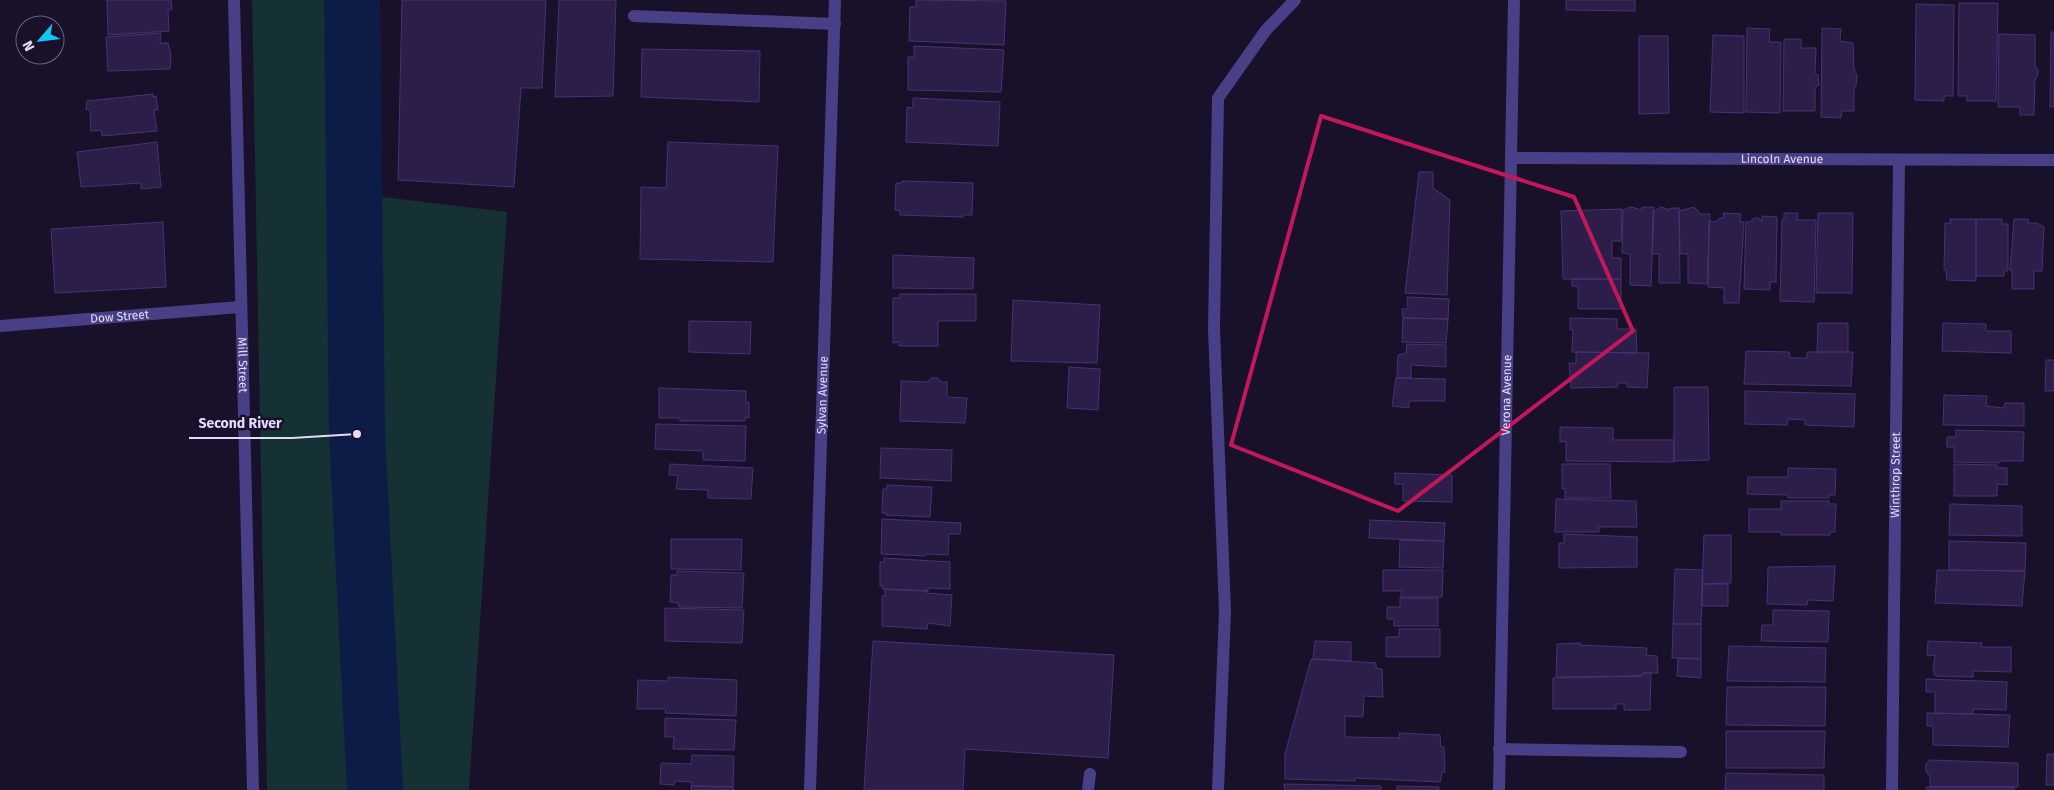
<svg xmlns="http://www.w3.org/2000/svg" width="2054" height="790" font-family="'Fira Sans',sans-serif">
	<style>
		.green { fill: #153133 }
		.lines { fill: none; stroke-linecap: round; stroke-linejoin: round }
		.river { stroke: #0d1c47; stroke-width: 56 }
		.building { fill: #2c1e49; stroke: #463174 }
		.service { stroke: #493f86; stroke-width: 12 }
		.minor { stroke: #493f86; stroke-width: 12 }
		.tertiary { stroke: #493f86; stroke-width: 12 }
		.marked { fill: none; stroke: #c2185b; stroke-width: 4; stroke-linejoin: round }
		.labels { text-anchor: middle; stroke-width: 5; stroke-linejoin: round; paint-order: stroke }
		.street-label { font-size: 12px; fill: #e3dbfe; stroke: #181129 }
		.leader { fill: none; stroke: #e3dbfe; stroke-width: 2 }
		.callout-dot { fill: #e3dbfe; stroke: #181129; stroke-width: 2 }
		.callout-label { font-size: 14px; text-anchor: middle; font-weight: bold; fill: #e3dbfe; stroke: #181129; stroke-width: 5; stroke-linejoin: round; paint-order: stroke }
	</style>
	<rect width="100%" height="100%" fill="#181129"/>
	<path class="green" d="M252 0H375V196L507 212 469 790H267Z"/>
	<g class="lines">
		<path class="river" d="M352 0 357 434 375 790"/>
	</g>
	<path class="building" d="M107 0H171L172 9 168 10 169 31 108 35Z
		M402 0H546L542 88H521L514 187 398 180Z
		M559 0H616L613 96 555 97Z
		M916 0 1006 1 1004 45 909 41 910 7H916Z
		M1566 0H1635V11L1566 10Z
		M1959 3H1998L1996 101H1967V96H1958Z
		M1916 4 1954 5 1953 96H1944V101L1915 100Z
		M1747 28 1770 29 1769 42H1781L1780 113 1746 112Z
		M1822 28 1841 29 1840 41 1853 43 1854 69 1857 75 1856 86 1854 89V111H1842L1841 118 1821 117Z
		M2051 32H2054V107H2050Z
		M161 33 160 43H168L171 55 170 69 108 71 106 37Z
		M1999 34 2035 35V66L2038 70V75L2035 80 2034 115H2020V107H1998Z
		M1713 35 1744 36V113L1710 112Z
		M1639 36H1668L1669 113 1639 114Z
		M1784 39H1801V48H1816L1815 73 1818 75 1819 85 1815 88V111H1783Z
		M914 46 1004 50 1001 92 908 90V57H914Z
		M642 49 760 51 759 102 641 97Z
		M153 94V97L156 96 158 110H154L157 131 102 136 101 130 91 131 90 110 86 109 87 101Z
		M913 98 1000 102 998 146 906 142 907 107 913 108Z
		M157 142 161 187 141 189V183L81 187 77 152Z
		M668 142 778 146 773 262 640 259 641 187 666 188Z
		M1419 172H1433V188L1450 200 1447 295 1405 293Z
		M902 181 973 183 972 215H963V217L900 215V211L895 210 896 183H902Z
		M1631 207 1642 210V207H1654L1651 286 1630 285V254L1622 253 1623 210Z
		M1661 207 1670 210 1671 208H1679L1680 283H1659V254H1652L1653 212Z
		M1694 207 1701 214H1710L1707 284 1688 283V254H1680L1679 211Z
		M1622 209 1621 241H1612V258H1621V279H1563L1561 211Z
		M1723 213 1741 214 1740 222H1744L1739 303H1724V288L1708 287 1709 221 1715 222 1720 218H1724Z
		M1784 213H1798L1797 220H1816L1814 302 1780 301 1782 220 1784 219Z
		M1818 213H1853L1852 293H1816Z
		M1762 216 1777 217 1776 282H1770V290L1744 289 1746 222H1750L1754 218H1759L1762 222Z
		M1950 219H1976V281L1947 280 1946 270H1944L1945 223H1951Z
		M1976 219H2002V224H2008V271H2004V276H1976Z
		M2014 219H2028V223H2037L2044 227 2042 271H2034V289H2012V271L2010 270Z
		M163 222 166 287 55 293 51 229Z
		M893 255 974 258 973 289 893 288Z
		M1572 279H1621V309H1578V286H1572Z
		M900 294H976V321H938V346H899V342L893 343V298H900Z
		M1407 297 1449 299 1448 319 1403 318 1402 309H1408Z
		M1013 300 1100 305 1097 363 1011 361Z
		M1403 318 1448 319 1446 343 1402 342Z
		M1570 318 1617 319V329H1636L1637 353 1572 352 1573 330H1570Z
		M689 321 751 322 750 354 689 352Z
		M1818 323H1848V352H1817Z
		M1943 323 1986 324V331H2011V353L1942 351Z
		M1407 344 1446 345V367L1411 365V378H1397L1398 355 1406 353Z
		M1746 351 1789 352 1790 358H1807V352H1853L1851 386 1744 384Z
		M1576 352 1649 353 1647 388 1627 387V383H1618L1617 387 1571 388 1569 363H1576Z
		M2046 360H2054V391H2045Z
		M1069 367 1100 369 1098 410 1067 408Z
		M931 378H938L941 382H947V397L967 398 965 423 900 421 901 381 928 382Z
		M1396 378 1445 379V401H1409V408L1392 406Z
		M1674 387H1708L1709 460 1674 461Z
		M659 388 746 391V403L749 402V418L745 417V421H680V418H659Z
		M1745 391 1855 394 1854 427 1805 425V420L1788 419 1787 425 1745 424Z
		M1944 395 1987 396 1986 406 2004 408 2005 403H2024V426L1943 425Z
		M656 424 746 426 745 461 703 460V451L655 449Z
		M1560 427 1613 428V440H1674V462L1566 461V441L1560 442Z
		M1956 430 2024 432 2023 461H2000L1999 463 1954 462V447H1947V437H1956Z
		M881 448 952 450 951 481 880 478Z
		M670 464 753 468 751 499 708 498V490L676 489 678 475H669Z
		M1562 464H1610L1611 498H1565V488L1562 489Z
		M1954 464 1997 465V468H2007V485L1997 484V496H1954Z
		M1788 468 1836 469 1835 495H1829V498H1788V495L1747 494 1748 477H1788Z
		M1395 473 1452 475V502L1403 501V484H1395Z
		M887 485 932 487 930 517 886 515V513H882L883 489H887Z
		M1556 499 1636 501 1637 527H1599V532H1555Z
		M1781 501H1829V504H1836L1835 532H1830V535H1781V532H1749V509H1781Z
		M1950 504 2022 506V536L1949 535Z
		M882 519 961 523 960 534H949L948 555 926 554V556L881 554Z
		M1370 520 1445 523 1444 541 1369 538Z
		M1564 534 1637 537V567L1559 568V543H1564Z
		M1704 535H1731V583L1702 584Z
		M671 539H742L741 570 671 569Z
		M1400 540 1444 541 1443 568 1399 567Z
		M1949 541 2026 543 2025 571 1949 570Z
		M884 558 950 562V589L928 588V591L882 589 883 586H880V562H884Z
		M1835 566 1833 601 1808 600 1807 605 1767 604 1768 567Z
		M1675 569 1703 570 1701 624H1673Z
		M1383 570H1443L1442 597H1401V591H1383Z
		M1937 570 2025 571 2022 606 1935 603Z
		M677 571 744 573 742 608 679 607 678 603 670 602 671 575H677Z
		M1702 584H1728V606H1702Z
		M885 589 928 591 927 593 952 595 950 626 928 623 927 629 882 626V596H885Z
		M1400 598H1438V626H1394V619H1387V607H1400Z
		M665 608 744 610 742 643 665 641Z
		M1773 610 1829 611 1828 642 1761 641 1762 625H1773Z
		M1673 624H1701V659L1672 658Z
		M1399 629H1440V657H1386V637H1399Z
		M873 641 1114 655 1108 758 965 749 963 790H864Z
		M1315 641 1351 642V661L1313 659Z
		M1928 641 1982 643 1981 647H2011V672L1973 671V677L1935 676 1933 668 1935 655 1927 656Z
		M1580 643V645L1647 648 1646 655 1657 656 1658 673H1643L1642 676 1556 677 1557 644Z
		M1729 646 1826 648 1825 682 1727 681Z
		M1678 658 1701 659V678L1677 676Z
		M1311 659 1376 663V668L1382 669 1383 697 1364 696 1363 717 1345 716V737L1400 738 1399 733 1440 735 1441 747H1444L1445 772H1442L1440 782 1355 778V781L1285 779V754Z
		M1643 673H1651L1650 710H1624V704H1616V709H1553V678L1642 676Z
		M668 677 737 680 736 716 665 713 666 709H637L638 680 668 681Z
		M1926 679 2007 682 2006 710 1973 709V714L1935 713V692H1926Z
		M1727 687H1826L1825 726 1726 725Z
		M1927 713 2010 715 2008 747 1933 745V726H1927Z
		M665 718 736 720 734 750 673 749 674 737H665Z
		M1726 731H1825L1824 768H1726Z
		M2047 754H2054V785H2046Z
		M692 755 734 756 733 787 691 786 692 782 675 781 674 785 660 784 661 763 691 764Z
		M1930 760 2018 763V787H1930V777L1926 771V764Z
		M1726 773 1824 775V790H1725Z
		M1284 784 1381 786V790H1285Z
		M691 786 733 787 734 790H691Z
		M1397 786 1439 787V790H1397Z
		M1926 787H2014V790H1926Z"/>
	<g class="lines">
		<path class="service" d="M634 16 835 24
			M1499 749 1681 752
			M1088 790 1090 774
			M1218 790 1225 611 1214 329 1218 98 1266 30 1295 0"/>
		<g class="minor">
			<path id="s1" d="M1511 158 2054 160"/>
			<path id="s2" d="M0 326 240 307"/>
			<path id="s3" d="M810 790 835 0"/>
			<path id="s4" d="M1892 790 1899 160"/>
		</g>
		<g class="tertiary">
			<path id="s5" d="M234 0 253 790"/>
			<path id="s6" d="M1499 790 1514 0"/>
		</g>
	</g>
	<path class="marked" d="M1321 116 1574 197 1633 331 1398 511 1231 445Z"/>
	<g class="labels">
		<g class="street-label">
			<text dy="4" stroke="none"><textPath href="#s1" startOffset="271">Lincoln Avenue</textPath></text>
			<text dy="4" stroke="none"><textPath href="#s2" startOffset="120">Dow Street</textPath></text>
			<text dy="4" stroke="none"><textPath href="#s5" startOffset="365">Mill Street</textPath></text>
			<text dy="4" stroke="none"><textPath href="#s3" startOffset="395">Sylvan Avenue</textPath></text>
			<text dy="4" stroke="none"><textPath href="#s6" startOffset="395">Verona Avenue</textPath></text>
			<text dy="4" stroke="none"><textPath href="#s4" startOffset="315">Winthrop Street</textPath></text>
		</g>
	</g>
	<path class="leader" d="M357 434L292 438H189"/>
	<circle class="callout-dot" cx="357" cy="434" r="5"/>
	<g class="callout-label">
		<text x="240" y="428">Second River</text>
	</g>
	<g transform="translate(40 40) rotate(242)"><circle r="24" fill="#181129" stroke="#69627e"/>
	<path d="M0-4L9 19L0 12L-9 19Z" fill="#0fc6f6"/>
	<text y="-8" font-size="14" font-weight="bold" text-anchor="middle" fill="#e3dbfe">N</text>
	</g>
</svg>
